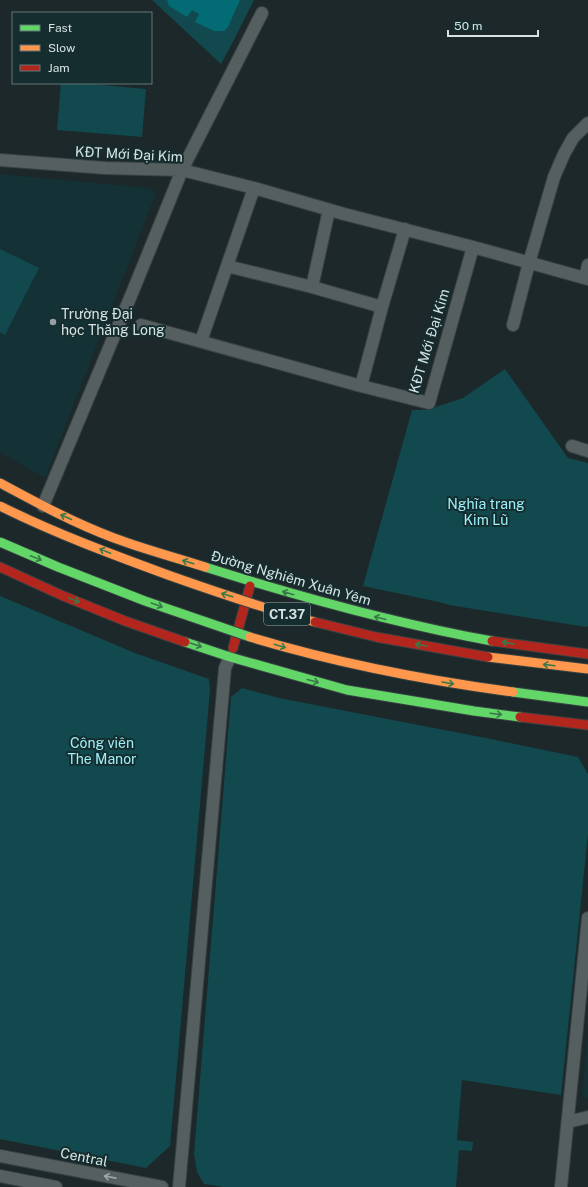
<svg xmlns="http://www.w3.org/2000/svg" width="588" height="1187" font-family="'Public Sans',sans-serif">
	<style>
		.built { fill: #143235 }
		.green { fill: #12494e }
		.water { fill: #036b74 }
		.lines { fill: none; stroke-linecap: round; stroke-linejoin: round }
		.street-casing { stroke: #384243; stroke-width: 14 }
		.fast-casing { stroke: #384243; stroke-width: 11 }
		.slow-casing { stroke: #384243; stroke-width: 11 }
		.jam-casing { stroke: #384243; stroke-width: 11 }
		.street { stroke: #555f60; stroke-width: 12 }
		.fast { stroke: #63d668; stroke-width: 9 }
		.slow { stroke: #ff974d; stroke-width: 9 }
		.jam { stroke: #b3261e; stroke-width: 9 }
		.fast-bridge-casing { stroke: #384243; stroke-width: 11; stroke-linecap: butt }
		.slow-bridge-casing { stroke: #384243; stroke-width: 11; stroke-linecap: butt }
		.jam-bridge-casing { stroke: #384243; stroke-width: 11; stroke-linecap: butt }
		.fast-bridge { stroke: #63d668; stroke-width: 9 }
		.slow-bridge { stroke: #ff974d; stroke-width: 9 }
		.jam-bridge { stroke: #b3261e; stroke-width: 9 }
		.oneway { stroke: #397949 }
		.oneway2 { stroke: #9ca8a9 }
		.poi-dot { fill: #95a2a3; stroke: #162d2f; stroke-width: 1.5 }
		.labels { text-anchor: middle; stroke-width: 4; stroke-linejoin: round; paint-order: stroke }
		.shield { fill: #162d2f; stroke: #9cacae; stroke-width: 1 }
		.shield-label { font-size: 13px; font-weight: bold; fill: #d6e3e4 }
		.street-label { font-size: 14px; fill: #d6e3e4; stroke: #162d2f }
		.poi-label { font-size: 14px; fill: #d6e3e4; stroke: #162d2f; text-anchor: start }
		.park-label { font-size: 14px; fill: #9cf0f9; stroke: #162d2f }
	</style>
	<rect width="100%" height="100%" fill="#1c2829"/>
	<path class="built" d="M0 174 148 188 156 193 45 478 0 452Z
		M588 1037V1099L582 1095Z"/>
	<path class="green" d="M152 0H254C243 21 233 43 221 64Z
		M61 83H79L146 89 142 137 57 130Z
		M0 249 39 268 5 335 0 332Z
		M505 369 568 458 588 463V626L586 627 449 605 439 602 363 586 412 410H427L463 398Z
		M0 596 135 653 209 679 210 690 170 1146 146 1168 0 1139Z
		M242 688 279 698 491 739 578 757 588 774V834L561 1095 462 1080 457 1140 473 1142 472 1151 459 1150 456 1187H224L204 1184 197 1172 194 1154 231 697Z"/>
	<path class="water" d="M167 0H240L228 27 224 31H214L195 22 199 14 192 10 187 17 169 6Z"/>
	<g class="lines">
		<defs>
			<path id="street" d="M0 160 105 168 182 170 254 188 344 214 473 247 588 279
				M227 266 312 287 382 307
				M585 278 588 265
				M312 287 329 210
				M141 325 361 386 382 307 405 229
				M513 325 529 263 554 177 564 154 573 138 588 123
				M201 341 254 188
				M361 386 429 403 473 247
				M572 446 588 451
				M43 506 135 286 182 170 262 13
				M568 1122 588 1117
				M0 1156 162 1187
				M0 1176 56 1187
				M179 1187 225 668 230 657
				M561 1187 588 918"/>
			<path id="fast" d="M205 567C300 597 393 623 492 641
				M185 642 230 657 347 690 474 711 520 717"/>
			<path id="slow" d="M0 483C37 503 74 523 114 538 143 549 174 557 205 567"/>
			<path id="jam" d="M0 567 61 595 125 621 185 642
				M492 641 588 654
				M233 648 250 586
				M520 717 588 725"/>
		</defs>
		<use href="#street" class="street-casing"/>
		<use href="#fast" class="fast-casing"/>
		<use href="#slow" class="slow-casing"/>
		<use href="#jam" class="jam-casing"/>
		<use href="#street" class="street"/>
		<use href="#fast" class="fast"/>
		<use href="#slow" class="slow"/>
		<use href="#jam" class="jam"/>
		<defs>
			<path id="fast-bridge" d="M0 542 58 567 145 601 250 637
				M513 692 588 702"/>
			<path id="slow-bridge" d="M0 506C54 533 111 554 168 575 216 592 265 609 315 622
				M250 637C336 663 424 680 513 692
				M488 657 588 669"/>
			<path id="jam-bridge" d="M315 622 376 637 488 657"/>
		</defs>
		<use href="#fast-bridge" class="fast-bridge-casing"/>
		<use href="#slow-bridge" class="slow-bridge-casing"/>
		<use href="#jam-bridge" class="jam-bridge-casing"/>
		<use href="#fast-bridge" class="fast-bridge"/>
		<use href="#slow-bridge" class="slow-bridge"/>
		<use href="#jam-bridge" class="jam-bridge"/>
	</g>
	<defs><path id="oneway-shaft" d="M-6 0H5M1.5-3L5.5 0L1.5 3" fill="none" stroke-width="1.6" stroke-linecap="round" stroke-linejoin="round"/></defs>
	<g class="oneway">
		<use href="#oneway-shaft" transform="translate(66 517) rotate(-156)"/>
		<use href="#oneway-shaft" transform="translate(105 551) rotate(-158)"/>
		<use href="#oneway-shaft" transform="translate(36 558) rotate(22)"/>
		<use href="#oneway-shaft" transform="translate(188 562) rotate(-163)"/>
		<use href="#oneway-shaft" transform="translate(288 593) rotate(-164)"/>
		<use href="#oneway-shaft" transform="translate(227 595) rotate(-163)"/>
		<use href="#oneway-shaft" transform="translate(74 600) rotate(22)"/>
		<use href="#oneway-shaft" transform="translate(157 605) rotate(20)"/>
		<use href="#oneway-shaft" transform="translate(380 618) rotate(-166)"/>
		<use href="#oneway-shaft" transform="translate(508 643) rotate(-170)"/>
		<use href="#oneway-shaft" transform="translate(196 645) rotate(19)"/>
		<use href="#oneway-shaft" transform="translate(421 645) rotate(-170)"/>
		<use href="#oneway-shaft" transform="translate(280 646) rotate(17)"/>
		<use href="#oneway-shaft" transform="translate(549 665) rotate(-173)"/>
		<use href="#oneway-shaft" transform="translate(313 681) rotate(15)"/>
		<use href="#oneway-shaft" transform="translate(448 683) rotate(10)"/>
		<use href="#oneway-shaft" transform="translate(496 714) rotate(7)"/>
	</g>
	<use class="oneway2" href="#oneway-shaft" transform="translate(110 1177) rotate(-169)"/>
	<circle class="poi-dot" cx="53" cy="322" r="4"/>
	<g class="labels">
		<rect class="shield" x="264" y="603" width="46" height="22" rx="3"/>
		<g class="shield-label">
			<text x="287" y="619">CT.37</text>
		</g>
		<g class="street-label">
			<text transform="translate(129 154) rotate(3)" y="5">KĐT Mới Đại Kim</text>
			<text transform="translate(429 341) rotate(-73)" y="5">KĐT Mới Đại Kim</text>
			<text transform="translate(291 578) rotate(16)" y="5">Đường Nghiêm Xuân Yêm</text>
			<text transform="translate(84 1157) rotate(11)" y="5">Central</text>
		</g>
		<g class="poi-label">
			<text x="61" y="319">Trường Đại<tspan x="61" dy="16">học Thăng Long</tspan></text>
		</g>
		<g class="park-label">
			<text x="486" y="509">Nghĩa trang<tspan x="486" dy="16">Kim Lũ</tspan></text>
			<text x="102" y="748">Công viên<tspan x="102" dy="16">The Manor</tspan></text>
		</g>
	</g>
	<rect x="12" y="12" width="140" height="72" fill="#162d2f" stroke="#637677"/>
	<rect x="20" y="25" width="20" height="6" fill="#63d668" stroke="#637677"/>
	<text x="48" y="32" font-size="12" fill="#d6e3e4">Fast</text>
	<rect x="20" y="45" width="20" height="6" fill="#ff974d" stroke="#637677"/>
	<text x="48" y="52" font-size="12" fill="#d6e3e4">Slow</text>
	<rect x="20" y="65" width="20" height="6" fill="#b3261e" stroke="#637677"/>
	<text x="48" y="72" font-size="12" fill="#d6e3e4">Jam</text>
	<path d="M448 30v6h90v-6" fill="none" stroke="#d6e3e4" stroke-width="2"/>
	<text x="454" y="30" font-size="12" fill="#d6e3e4" stroke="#162d2f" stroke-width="3" paint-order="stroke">50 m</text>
</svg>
